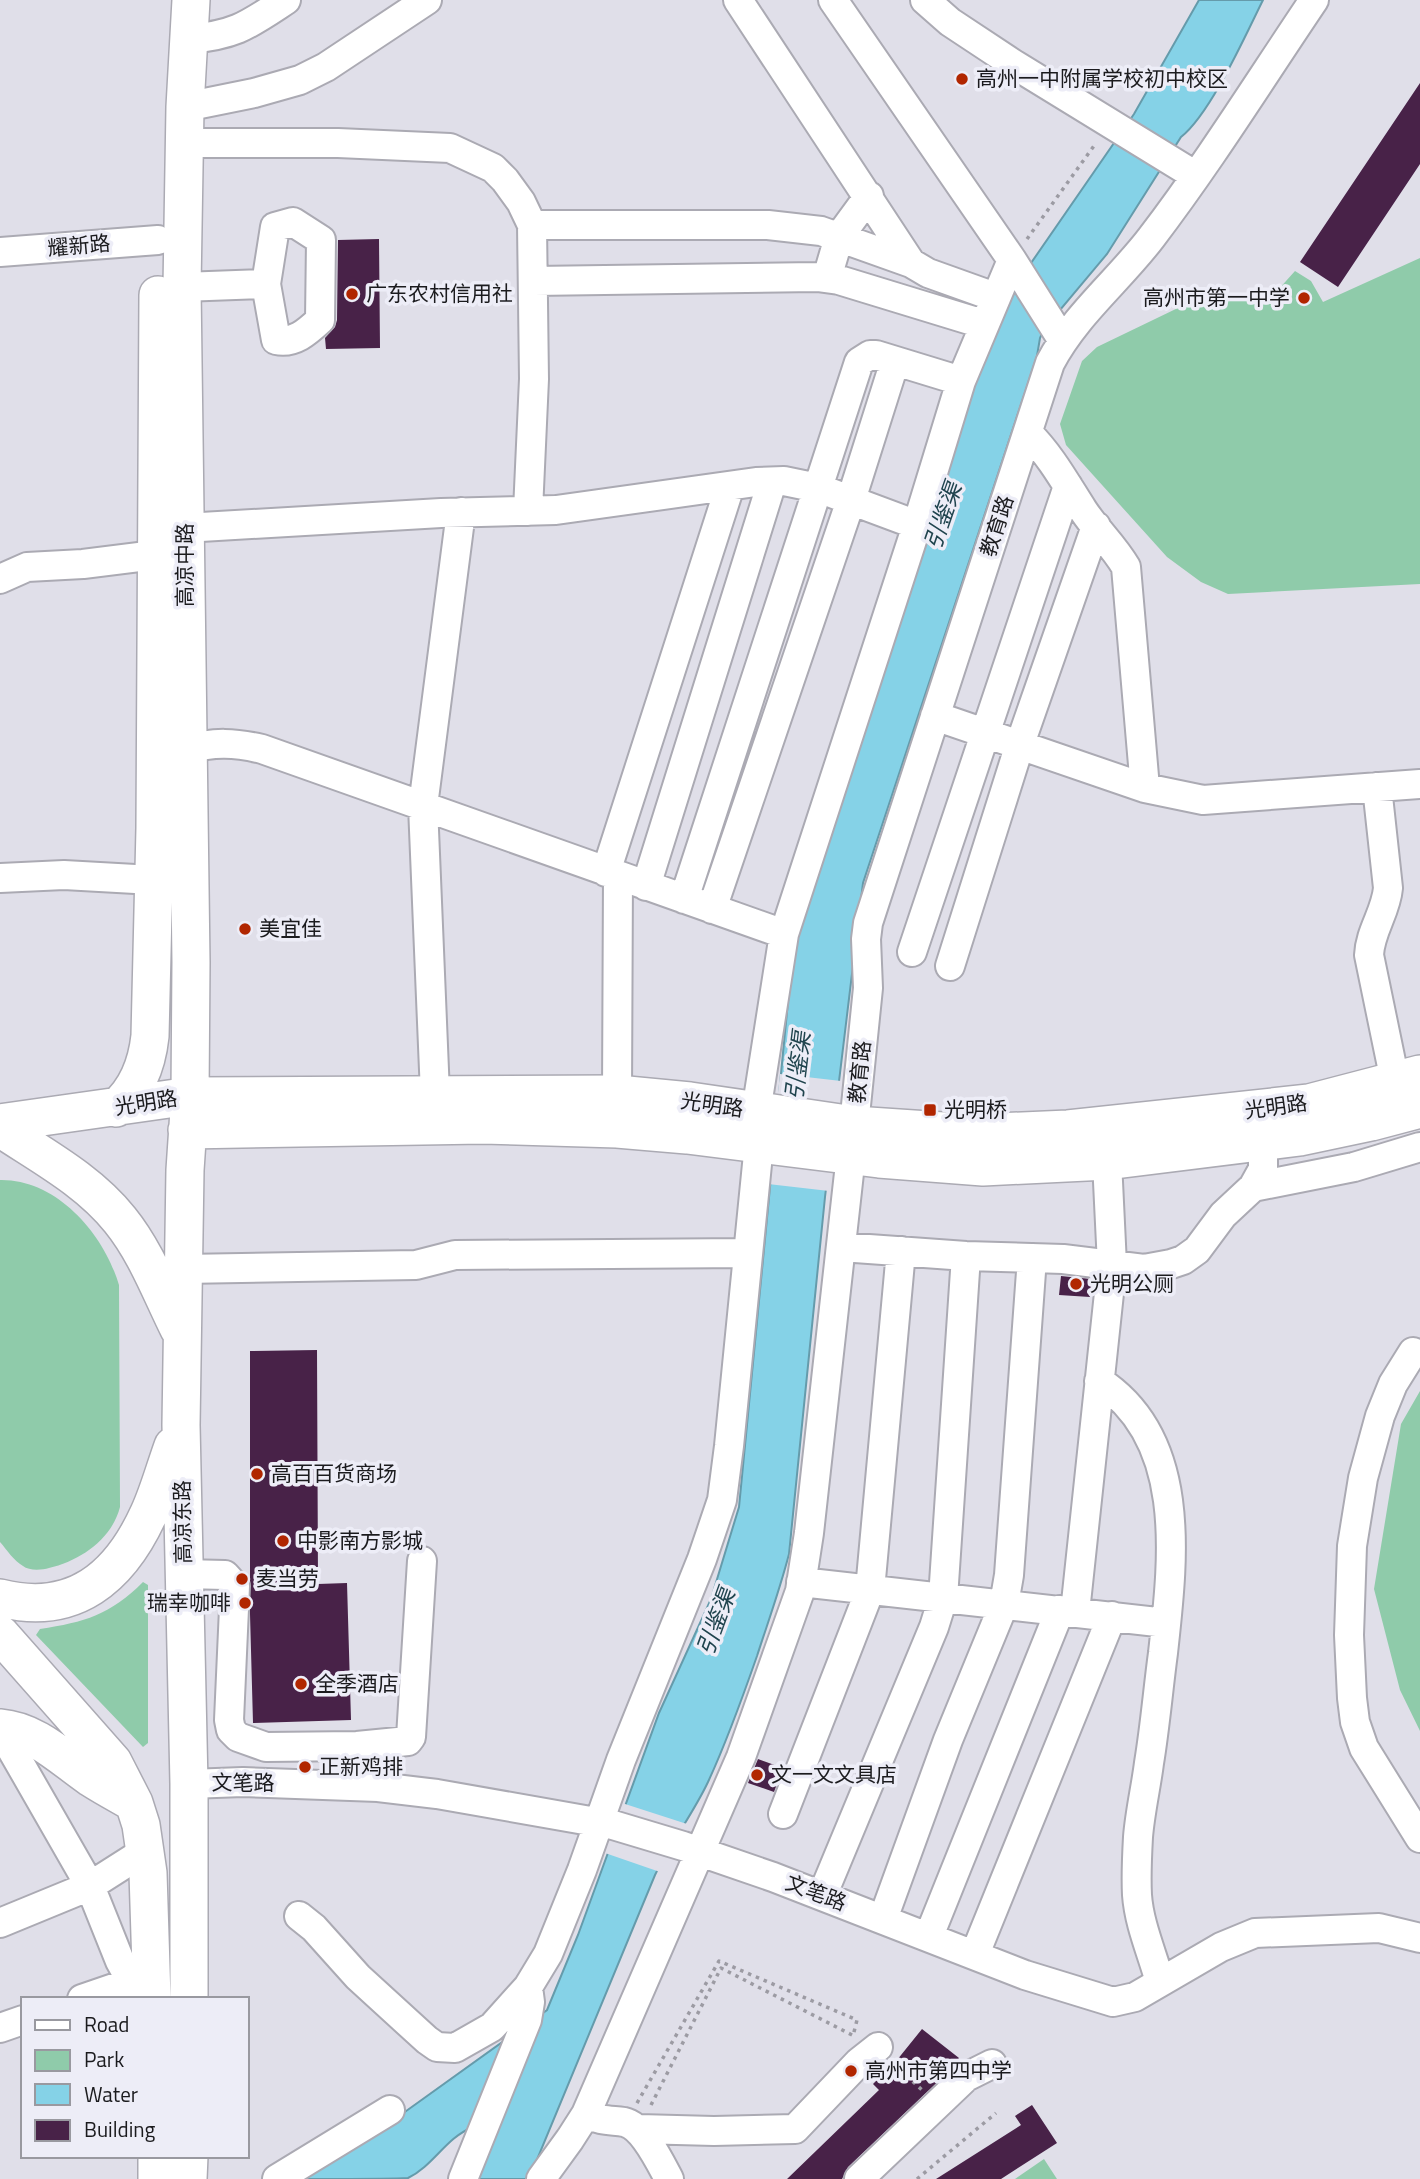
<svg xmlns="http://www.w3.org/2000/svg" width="1420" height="2179" font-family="'Titillium Web','Noto Sans SC',sans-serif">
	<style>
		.green { fill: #8fcbaa }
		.water { fill: #85d2e7; stroke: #659bab; stroke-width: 2 }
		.pier { fill: #e0dfe9 }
		.building { fill: #482248 }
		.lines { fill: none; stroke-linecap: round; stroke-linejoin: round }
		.minor-casing { stroke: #abaab3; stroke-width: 32 }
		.major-casing { stroke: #abaab3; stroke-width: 40 }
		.path { stroke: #9c9ba3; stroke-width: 3.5; stroke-dasharray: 3.5 5; stroke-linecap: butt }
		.minor { stroke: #fff; stroke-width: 28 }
		.major { stroke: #fff; stroke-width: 37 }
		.poi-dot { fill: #b12600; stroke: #ededf7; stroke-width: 2.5 }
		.labels { text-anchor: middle; stroke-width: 7; stroke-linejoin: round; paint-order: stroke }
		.poi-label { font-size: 21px; fill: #1b1b1e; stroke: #ededf7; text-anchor: start }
		.street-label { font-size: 21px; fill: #1b1b1e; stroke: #ededf7 }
		.water-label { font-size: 23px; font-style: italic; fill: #20444e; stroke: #ededf7 }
	</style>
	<rect width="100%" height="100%" fill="#e0dfe9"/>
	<path class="green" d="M1420 258V584L1228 594 1201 582 1167 557 1066 445 1060 424 1082 361 1097 347 1182 306 1192 290 1217 300 1277 291 1295 271 1311 281 1323 302Z
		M0 1180C57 1179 104 1234 119 1285L120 1507C112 1539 80 1561 49 1568 42 1570 29 1571 23 1566 14 1561 7 1550 0 1542Z
		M1420 1391V1731L1400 1690 1374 1589 1401 1424Z
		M143 1582 148 1585V1743L143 1747 36 1635 40 1629C85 1622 110 1615 143 1582Z
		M1044 2159 1057 2179H1015Z"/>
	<path class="water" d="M1199 0H1263C1245 36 1211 113 1181 137L1107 254 1044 329 1040 338 1037 356 863 883 825 1197 789 1554C780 1589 768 1622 757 1656 742 1699 727 1741 708 1782 693 1814 671 1842 655 1875L529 2179H475L471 2128C446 2138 433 2166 408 2178 397 2179 313 2179 295 2179L402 2114 547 2010 578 1935 659 1713 711 1599 739 1507 789 991 799 922 963 406 1011 292 1134 114Z"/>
	<path class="pier" d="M780 1074 841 1081 829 1191 768 1184Z
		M622 1803 687 1824 660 1872 605 1853Z"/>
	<path class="building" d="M1420 83V164L1338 287 1300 262Z
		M379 239 380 348 326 349 325 338 335 327 337 320 338 240Z
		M1061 1276 1091 1279 1090 1297 1059 1295Z
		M317 1350 318 1584 347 1583 351 1720 253 1723 250 1614V1351Z
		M758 1759 783 1768 774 1792 748 1783Z
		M922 2029 959 2058 949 2071 848 2167 842 2179H787L879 2090 873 2084 897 2060Z
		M1032 2105 1057 2143 1001 2179H936L1021 2125 1015 2116Z"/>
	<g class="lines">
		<defs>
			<path id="minor" d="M738 0 911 263 928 273 995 297
				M833 0 1012 260 1063 341
				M925 0 950 22 1015 65 1196 176
				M189 39C236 35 248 25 286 0
				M185 107 254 93 300 80 326 67 427 0
				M184 143H338L450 148 493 168 505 180 521 202 532 225 534 379 528 511
				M532 225H768L821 231 911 263
				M0 252 158 240
				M827 278 839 237 869 196
				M534 281 817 277 839 280 983 324
				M182 287 266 284 276 340C294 344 307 332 320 320L321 240 293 222 275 227 266 284
				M1028 433C1051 456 1065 482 1083 510 1096 530 1114 546 1126 567L1145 788
				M184 528 441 513 556 510 756 482 784 481 818 488 917 525
				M0 579 27 567 83 564 155 555
				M935 716 1145 788 1203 800 1420 784
				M188 750C213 741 236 743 262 749L784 934
				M1377 787 1388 888C1386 912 1370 931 1369 955L1395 1081
				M606 872 730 486
				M0 878 64 875 153 880
				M646 886 772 482
				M684 899 859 362 870 355H876L961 381
				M712 909 851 500 895 361
				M912 952 1068 486
				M950 966 1020 744 1096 526
				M435 1094 423 806 461 512
				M617 1094 618 876
				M756 1112 784 934 917 525 961 381 1012 260
				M854 1125 868 988 866 939 868 923 1050 363C1075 315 1119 280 1151 238 1209 162 1260 80 1314 0
				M1253 1187 1354 1167 1420 1147
				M841 1247 966 1256 1063 1259 1144 1269 1171 1264 1183 1260 1197 1250 1223 1215 1253 1187 1263 1169V1141
				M183 1269 416 1265 455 1255 747 1253
				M1413 1352 1393 1384 1380 1416 1363 1478 1352 1546 1349 1635 1352 1698 1355 1722 1364 1748 1420 1838
				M1099 1381C1189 1439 1173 1561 1163 1653 1158 1690 1155 1727 1149 1763 1146 1787 1140 1812 1138 1837 1137 1855 1136 1876 1137 1895 1139 1924 1152 1953 1160 1982
				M184 1574 225 1575 235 1586 229 1720 231 1730 238 1737 266 1747 357 1746 408 1741 411 1737 422 1561
				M801 1582 1166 1623
				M1075 1612 1112 1265 1107 1161
				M0 1729 90 1886 120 1961 141 1999
				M189 1784 243 1782 378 1787 437 1794 613 1825 683 1846 773 1877 1025 1975 1113 2002 1135 1997 1221 1947 1255 1933 1379 1928 1420 1938
				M783 1814 870 1590 901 1251
				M822 1896 934 1627 943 1598 966 1256
				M299 1916 314 1928 358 1977 427 2040 437 2047 455 2048 492 2027 528 1987 548 1954 582 1870 621 1760 702 1559 722 1500 729 1446 759 1144
				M883 1919 948 1740 1004 1604 1009 1575 1032 1258
				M0 1923 90 1886 145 1851
				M929 1936 1060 1610
				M975 1954 1112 1616
				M82 1999 149 1976
				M0 2028 23 2020
				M586 2114C601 2121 609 2120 624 2122 643 2126 660 2162 669 2179
				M639 2129 714 2131 795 2129 859 2062 878 2047
				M277 2179 390 2110
				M463 2179 527 2020 530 2002 528 1987
				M541 2179 570 2139 586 2114 741 1757 800 1591 809 1533 851 1155
				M859 2179 966 2077 992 2064"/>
			<path id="major" d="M116 1108C138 1089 147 1064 150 1036L155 828 158 295
				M0 1123 190 1096 617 1094 690 1101 854 1125 973 1133 1068 1129 1309 1103 1420 1074
				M0 1128C42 1156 88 1180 120 1220 146 1252 161 1293 179 1329
				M187 1130 483 1125 617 1129 687 1135 879 1159 983 1167 1107 1161 1300 1137 1371 1122 1420 1109
				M0 1598C74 1617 120 1577 149 1513 159 1491 165 1468 173 1446
				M0 1634 113 1762 134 1803 141 1825 148 1873 152 1999
				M0 1728C36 1731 62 1758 91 1778 105 1787 120 1795 134 1803
				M189 1999V1784L181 1425 185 1170 190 1096 191 962 182 287 185 107 191 0
				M157 2156V2179
				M188 2179 189 2156"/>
		</defs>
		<use href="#minor" class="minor-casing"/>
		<use href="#major" class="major-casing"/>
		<path class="path" d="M1027 239 1096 143
			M894 2064 922 2090
			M637 2103 719 1961 857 2020 853 2036
			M651 2105 721 1968 854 2036
			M917 2179 996 2113"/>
		<use href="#minor" class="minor"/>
		<use href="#major" class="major"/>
	</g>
	<g class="poi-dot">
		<circle cx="962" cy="79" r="7"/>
		<circle cx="352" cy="294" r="7"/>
		<circle cx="1304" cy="298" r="7"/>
		<circle cx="245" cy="929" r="7"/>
		<rect x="923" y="1103" width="14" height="14" rx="3.5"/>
		<circle cx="1076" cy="1284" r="7"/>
		<circle cx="257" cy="1474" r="7"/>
		<circle cx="283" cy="1541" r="7"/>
		<circle cx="242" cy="1579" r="7"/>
		<circle cx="245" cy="1603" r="7"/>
		<circle cx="301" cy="1684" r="7"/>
		<circle cx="305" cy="1767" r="7"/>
		<circle cx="757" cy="1775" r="7"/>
		<circle cx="851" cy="2071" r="7"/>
	</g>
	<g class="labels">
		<g class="poi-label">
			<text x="976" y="86">高州一中附属学校初中校区</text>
			<text x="366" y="301">广东农村信用社</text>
			<text x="1290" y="305" text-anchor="end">高州市第一中学</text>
			<text x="259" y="936">美宜佳</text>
			<text x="944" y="1117">光明桥</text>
			<text x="1090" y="1291">光明公厕</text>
			<text x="271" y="1481">高百百货商场</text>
			<text x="297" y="1548">中影南方影城</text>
			<text x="256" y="1586">麦当劳</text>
			<text x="231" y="1610" text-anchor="end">瑞幸咖啡</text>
			<text x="315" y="1691">全季酒店</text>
			<text x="319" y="1774">正新鸡排</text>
			<text x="771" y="1782">文一文文具店</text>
			<text x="865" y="2078">高州市第四中学</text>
		</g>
		<g class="street-label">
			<text transform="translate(79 246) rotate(-5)" y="7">耀新路</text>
			<text transform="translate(997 526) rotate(-72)" y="7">教育路</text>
			<text transform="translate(185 565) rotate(-90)" y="7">高凉中路</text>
			<text transform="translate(860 1072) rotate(-84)" y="7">教育路</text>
			<text transform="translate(146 1103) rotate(-9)" y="7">光明路</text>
			<text transform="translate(712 1105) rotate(8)" y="7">光明路</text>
			<text transform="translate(1276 1107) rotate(-8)" y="7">光明路</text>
			<text transform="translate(183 1522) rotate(-91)" y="7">高凉东路</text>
			<text x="243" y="1790">文笔路</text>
			<text transform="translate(816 1893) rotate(21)" y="7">文笔路</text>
		</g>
		<g class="water-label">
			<text transform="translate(943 516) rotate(-71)" y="8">引鉴渠</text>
			<text transform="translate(798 1066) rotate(-83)" y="8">引鉴渠</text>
			<text transform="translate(716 1622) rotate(-70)" y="8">引鉴渠</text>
		</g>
	</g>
	<rect x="21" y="1997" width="228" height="161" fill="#ededf7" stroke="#9999a0" stroke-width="2"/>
	<rect x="35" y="2020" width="35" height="10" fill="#ffffff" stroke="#9999a0" stroke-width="2"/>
	<text x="84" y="2032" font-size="21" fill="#1b1b1e">Road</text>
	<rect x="35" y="2050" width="35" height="21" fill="#8fcbaa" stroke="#9999a0" stroke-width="2"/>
	<text x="84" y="2067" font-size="21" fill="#1b1b1e">Park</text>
	<rect x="35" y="2084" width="35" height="21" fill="#85d2e7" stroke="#9999a0" stroke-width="2"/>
	<text x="84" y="2102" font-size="21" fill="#1b1b1e">Water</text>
	<rect x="35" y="2120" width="35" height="21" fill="#482248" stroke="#9999a0" stroke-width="2"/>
	<text x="84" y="2137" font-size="21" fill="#1b1b1e">Building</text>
</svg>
